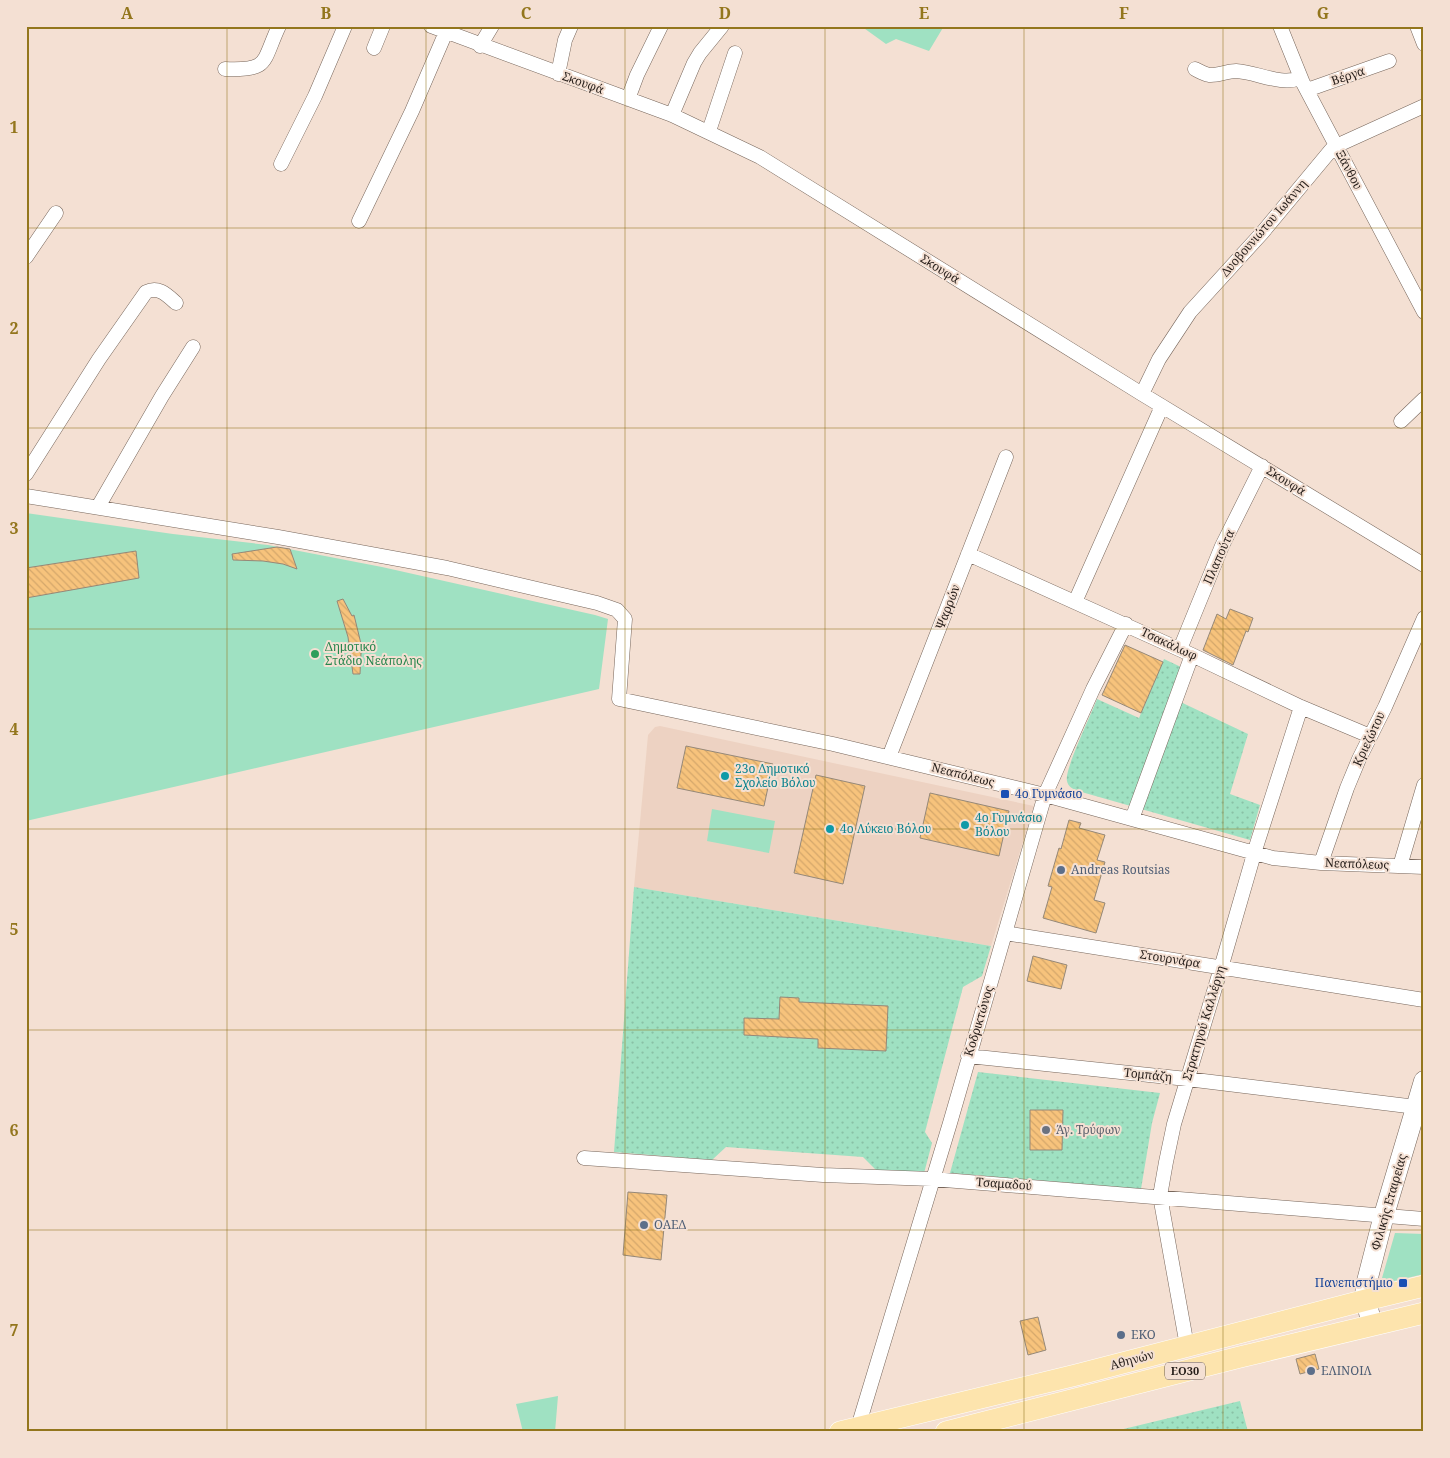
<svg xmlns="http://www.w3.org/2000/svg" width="1450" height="1458" font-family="'Noto Serif',serif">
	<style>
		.built { fill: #edd2c2 }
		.green { fill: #9fe1c2 }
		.park { fill: url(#park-dots) }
		.building { fill: url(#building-back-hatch); stroke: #958878 }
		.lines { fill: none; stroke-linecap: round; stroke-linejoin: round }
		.street-casing { stroke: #77665b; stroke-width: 15 }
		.secondary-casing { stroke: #77665b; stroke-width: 21 }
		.primary-casing { stroke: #fff; stroke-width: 22 }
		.street { stroke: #fff; stroke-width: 14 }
		.secondary { stroke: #fff; stroke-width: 20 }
		.primary { stroke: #fde4ad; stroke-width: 21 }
		.grid { fill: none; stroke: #93761d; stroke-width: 1; stroke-opacity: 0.55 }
		.leisure-dot { fill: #2e9e5b; stroke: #f4e0d3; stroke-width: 2 }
		.culture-dot { fill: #0f9aa8; stroke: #f4e0d3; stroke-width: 2 }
		.transit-dot { fill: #1a4fb4; stroke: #f4e0d3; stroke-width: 2 }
		.service-dot { fill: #5c6f8a; stroke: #f4e0d3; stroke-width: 2 }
		.worship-dot { fill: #6b7280; stroke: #f4e0d3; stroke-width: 2 }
		.labels { text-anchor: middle; stroke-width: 4; stroke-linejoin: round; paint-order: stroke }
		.shield { fill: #f4e0d3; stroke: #645852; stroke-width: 1 }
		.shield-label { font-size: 11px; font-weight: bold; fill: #261e1a }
		.street-label { font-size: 12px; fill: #261e1a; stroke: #f4e0d3 }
		.leisure-label { font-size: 12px; fill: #27864d; stroke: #f4e0d3; text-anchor: start }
		.culture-label { font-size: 12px; fill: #0d838f; stroke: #f4e0d3; text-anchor: start }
		.transit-label { font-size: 12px; fill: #164399; stroke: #f4e0d3; text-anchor: start }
		.service-label { font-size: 12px; fill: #4e5e75; stroke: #f4e0d3; text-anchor: start }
		.worship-label { font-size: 12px; fill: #5b616d; stroke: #f4e0d3; text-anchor: start }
		.neatline { fill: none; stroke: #93761d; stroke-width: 2 }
		.grid-label { font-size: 16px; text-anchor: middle; font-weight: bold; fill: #93761d }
	</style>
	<defs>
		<pattern id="park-dots" width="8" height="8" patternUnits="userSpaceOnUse" patternTransform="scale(1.25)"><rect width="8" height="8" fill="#9fe1c2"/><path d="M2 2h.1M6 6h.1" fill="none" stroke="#89c1a6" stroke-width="1.8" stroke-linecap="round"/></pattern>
		<pattern id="building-back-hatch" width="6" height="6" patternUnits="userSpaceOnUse" patternTransform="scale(1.25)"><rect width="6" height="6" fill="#f7c37c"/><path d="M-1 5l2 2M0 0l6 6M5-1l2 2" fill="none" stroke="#d4a76b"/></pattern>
	</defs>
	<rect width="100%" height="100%" fill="#f4e0d3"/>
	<path class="built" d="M660 726 1034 806 991 946 634 887 648 735 655 727Z"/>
	<path class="green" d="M861 26H944L929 51 896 39 886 44Z
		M26 513 173 534 268 545 382 567 595 615 608 619 599 689 26 821Z
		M712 809 775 821 769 853 707 841Z
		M1395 1233 1424 1234V1274L1386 1283 1382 1278Z
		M558 1396 555 1432H523L516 1404Z"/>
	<path class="park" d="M1164 659 1181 667 1170 697 1248 734 1230 794 1260 805 1250 840 1078 791C1073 789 1068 787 1067 781 1064 770 1092 713 1097 699L1139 718Z
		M634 887 991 946 982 976 963 987 925 1132 932 1143 923 1177 879 1173 863 1157 726 1147 712 1160 614 1152Z
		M978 1072 1160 1093 1152 1123 1141 1189 950 1173Z
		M1240 1401 1248 1432H1111Z"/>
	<path class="building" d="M277 547 290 549 297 569 283 564 263 561 233 560 232 554Z
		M136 551 139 578 26 598V568Z
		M343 599 352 616 354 615 363 652 361 653 360 674H353L348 637 337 601Z
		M1230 609 1253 618 1248 632 1246 631 1233 665 1203 650 1217 614 1226 619Z
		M1125 645 1163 662 1141 713 1102 695Z
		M686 746 773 764 764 806 677 788Z
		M816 775 865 786 843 884 794 873Z
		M930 793 1009 811 999 856 920 838Z
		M1069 820 1081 823 1079 828 1105 835 1097 860 1105 862 1094 900 1105 903 1096 933 1043 918 1052 887 1048 886 1059 848 1061 849Z
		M1033 956 1067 965 1061 989 1027 981Z
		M780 997 799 998V1002L888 1006 886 1051 818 1048V1039L744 1035V1018L779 1019Z
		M1030 1110H1063L1062 1150H1030Z
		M628 1192 667 1195 661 1260 623 1255Z
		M1038 1317 1046 1350 1028 1355 1020 1321Z
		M1315 1354 1319 1369 1300 1374 1296 1359Z"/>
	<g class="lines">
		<defs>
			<path id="street" d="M431 26 672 115 760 157 1142 394 1424 565
				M1280 26 1303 83 1424 312
				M1417 26 1424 44
				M480 46 492 26
				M374 48 383 26
				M225 69C270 71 262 62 279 26
				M1195 69C1199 71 1204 74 1209 75 1218 76 1227 71 1236 71 1257 72 1280 86 1301 78
				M558 74 565 40 571 26
				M1307 90 1389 61
				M628 99 637 75 661 26
				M672 115 694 63 700 53 722 26
				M709 131 735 53
				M281 164 315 96 345 26
				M359 221 412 111 446 32
				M26 257 56 213
				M1142 394 1159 359 1190 312 1262 233 1331 150 1336 146 1424 106
				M1401 421 1424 399
				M26 474 99 359 146 292C159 286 167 295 176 303
				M26 496 278 537 447 568 597 603 617 610 625 619 619 699 833 744 1045 795 1273 858 1321 863 1424 867
				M98 507 162 396 193 347
				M968 554 1192 655 1301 707 1370 736
				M1075 602 1162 406
				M1180 649 1222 546 1262 466
				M889 757 1006 457
				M1132 819 1192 655
				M1321 863 1347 788 1359 759 1385 707 1424 618
				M1400 866 1424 785
				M1005 933 1424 1000
				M968 1056 1187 1079 1416 1107
				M584 1158 823 1175 932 1179 1424 1219
				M1187 1346 1160 1196 1166 1162 1174 1124 1221 968 1256 847 1301 707
				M858 1427 950 1123 1045 795 1093 689 1126 624"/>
			<path id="secondary" d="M1372 1325 1365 1296 1366 1285 1384 1215 1424 1081"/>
			<path id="primary" d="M840 1432 1076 1375 1366 1300 1424 1286
				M946 1432 1240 1357 1424 1313"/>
		</defs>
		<use href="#street" class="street-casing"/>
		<use href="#secondary" class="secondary-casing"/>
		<use href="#primary" class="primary-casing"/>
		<use href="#street" class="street"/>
		<use href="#secondary" class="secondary"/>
		<use href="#primary" class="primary"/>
	</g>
	<path class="grid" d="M227 26V1432M426 26V1432M625 26V1432M825 26V1432M1024 26V1432M1223 26V1432M26 228H1424M26 428H1424M26 629H1424M26 829H1424M26 1030H1424M26 1230H1424"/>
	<circle class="leisure-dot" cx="315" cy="654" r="5"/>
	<g class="culture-dot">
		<circle cx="725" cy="776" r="5"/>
		<circle cx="965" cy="825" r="5"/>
		<circle cx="830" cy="829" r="5"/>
	</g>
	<g class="transit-dot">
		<rect x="1000" y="789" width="10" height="10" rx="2.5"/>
		<rect x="1398" y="1278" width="10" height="10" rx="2.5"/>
	</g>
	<g class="service-dot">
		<circle cx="1061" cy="870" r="5"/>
		<circle cx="644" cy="1225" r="5"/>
		<circle cx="1121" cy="1335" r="5"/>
		<circle cx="1311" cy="1371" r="5"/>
	</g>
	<circle class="worship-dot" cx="1046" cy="1130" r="5"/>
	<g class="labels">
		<rect class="shield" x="1165" y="1362.5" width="40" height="17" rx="4"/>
		<g class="shield-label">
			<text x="1185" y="1375">ΕΟ30</text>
		</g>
		<g class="street-label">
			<text transform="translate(1348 76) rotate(-19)" y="4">Βέργα</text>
			<text transform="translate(583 83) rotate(20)" y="4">Σκουφά</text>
			<text transform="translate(1349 170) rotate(62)" y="4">Ξάνθου</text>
			<text transform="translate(1264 228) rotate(-49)" y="4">Δυοβουνιώτου Ιωάννη</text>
			<text transform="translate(940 269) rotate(32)" y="4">Σκουφά</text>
			<text transform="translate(1286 481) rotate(32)" y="4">Σκουφά</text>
			<text transform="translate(1219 557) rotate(-66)" y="4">Πλαπούτα</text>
			<text transform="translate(948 607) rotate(-69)" y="4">Ψαρρών</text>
			<text transform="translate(1169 644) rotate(25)" y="4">Τσακάλωφ</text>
			<text transform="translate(1369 739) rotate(-65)" y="4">Κριεζώτου</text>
			<text transform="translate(963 775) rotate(14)" y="4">Νεαπόλεως</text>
			<text transform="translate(1357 864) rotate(2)" y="4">Νεαπόλεως</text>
			<text transform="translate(1170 959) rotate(9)" y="4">Στουρνάρα</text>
			<text transform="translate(979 1021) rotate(-73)" y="4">Κοδρικτώνος</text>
			<text transform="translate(1204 1023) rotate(-73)" y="4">Στρατηγού Καλλέργη</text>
			<text transform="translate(1148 1075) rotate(6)" y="4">Τομπάζη</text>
			<text transform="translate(1004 1184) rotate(4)" y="4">Τσαμαδού</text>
			<text transform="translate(1389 1202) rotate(-74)" y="4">Φιλικής Εταιρείας</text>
			<text transform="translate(1132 1360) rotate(-15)" y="4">Αθηνών</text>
		</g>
		<g class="leisure-label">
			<text x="325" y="651">Δημοτικό<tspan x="325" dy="14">Στάδιο Νεάπολης</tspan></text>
		</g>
		<g class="culture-label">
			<text x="735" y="773">23ο Δημοτικό<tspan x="735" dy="14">Σχολείο Βόλου</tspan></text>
			<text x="975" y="822">4ο Γυμνάσιο<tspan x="975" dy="14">Βόλου</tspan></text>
			<text x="840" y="833">4ο Λύκειο Βόλου</text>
		</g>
		<g class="transit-label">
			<text x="1015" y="798">4ο Γυμνάσιο</text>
			<text x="1393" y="1287" text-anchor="end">Πανεπιστήμιο</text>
		</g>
		<g class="service-label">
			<text x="1071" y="874">Andreas Routsias</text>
			<text x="654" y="1229">ΟΑΕΔ</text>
			<text x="1131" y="1339">EKO</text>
			<text x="1321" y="1375">ΕΛΙΝΟΙΛ</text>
		</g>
		<g class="worship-label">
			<text x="1056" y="1134">Άγ. Τρύφων</text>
		</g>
	</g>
	<rect width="1450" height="1458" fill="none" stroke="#f4e0d3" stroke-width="55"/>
	<rect x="28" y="28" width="1394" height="1402" class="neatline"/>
	<g class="grid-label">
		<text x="127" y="19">A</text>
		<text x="326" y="19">B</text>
		<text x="526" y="19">C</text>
		<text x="725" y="19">D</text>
		<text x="924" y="19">E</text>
		<text x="1124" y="19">F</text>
		<text x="1323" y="19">G</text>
		<text x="14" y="133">1</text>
		<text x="14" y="334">2</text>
		<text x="14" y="534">3</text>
		<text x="14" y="735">4</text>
		<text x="14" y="935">5</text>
		<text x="14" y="1136">6</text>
		<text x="14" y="1336">7</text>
	</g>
</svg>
